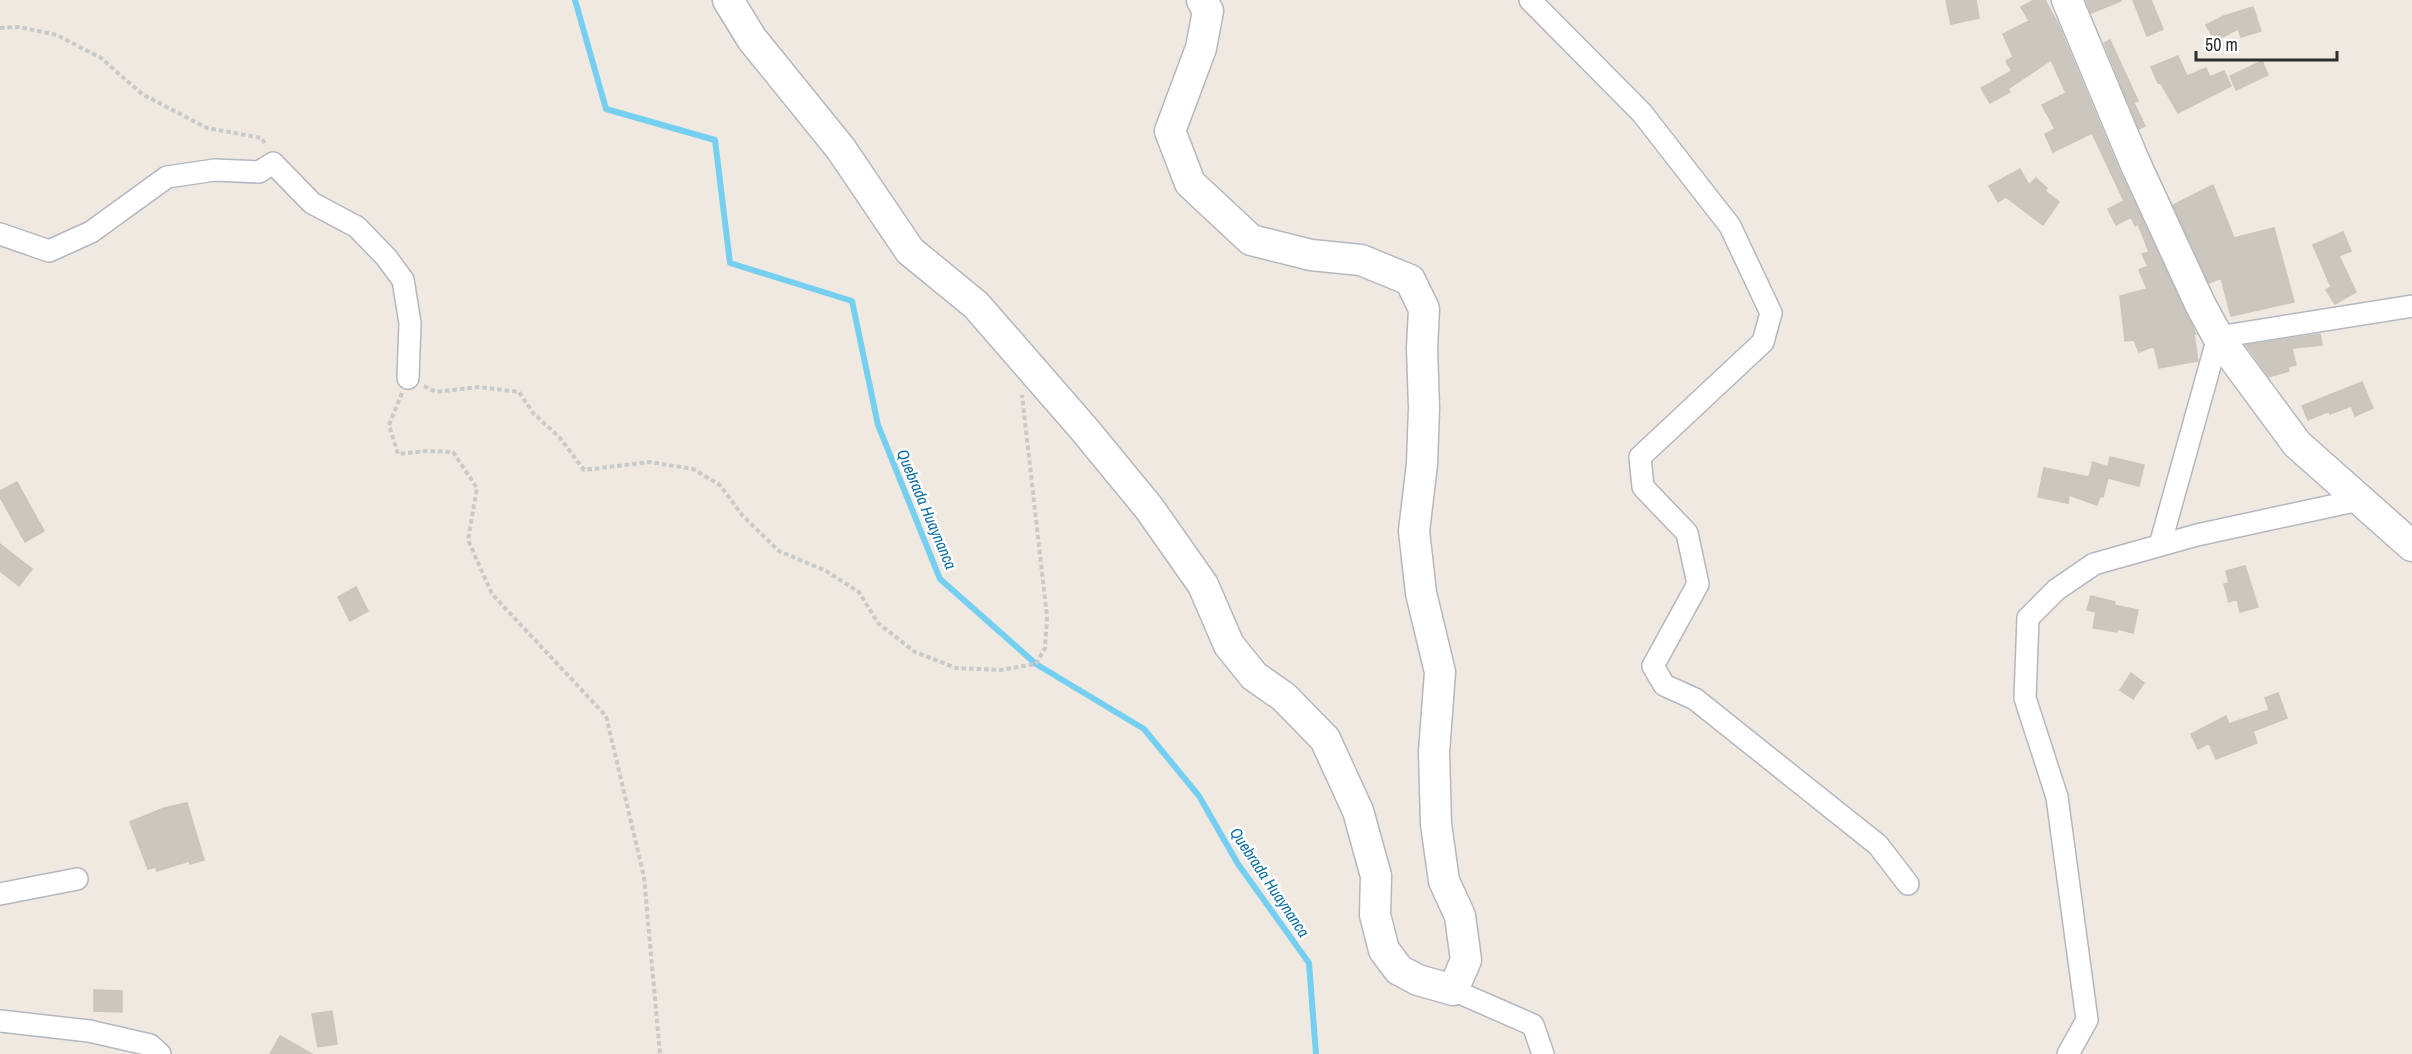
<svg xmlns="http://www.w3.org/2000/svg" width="2412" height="1054" font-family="'Archivo Narrow',sans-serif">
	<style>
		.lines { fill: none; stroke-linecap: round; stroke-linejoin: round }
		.stream { stroke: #75cff0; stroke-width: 6 }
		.building { fill: #cbc7bf; stroke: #cbc5ba; stroke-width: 1.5 }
		.street-casing { stroke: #b4b7c1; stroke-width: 24 }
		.secondary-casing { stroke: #b4b7c1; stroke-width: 33 }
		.path { stroke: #c9c9c9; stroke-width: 4; stroke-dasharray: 4.5 3; stroke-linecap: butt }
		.street { stroke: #fff; stroke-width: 21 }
		.secondary { stroke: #fff; stroke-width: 30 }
		.labels { text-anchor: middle; stroke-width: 5; stroke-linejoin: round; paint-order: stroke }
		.water-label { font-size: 16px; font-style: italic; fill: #0d6fa3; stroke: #fff }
	</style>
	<rect width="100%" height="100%" fill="#efe9e1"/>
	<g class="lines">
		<path class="stream" d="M575 0 606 109 715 140 730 263 852 301 878 425 940 579 1036 664 1144 729 1199 796 1238 864 1309 963 1316 1054"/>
	</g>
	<path class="building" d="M1946 0H1976L1979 18 1951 24Z
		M2034 0H2045L2058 24 2119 170 2196 334H2194L2198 361 2159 368 2154 346 2139 352 2134 340 2125 341 2120 296 2147 289 2139 270 2148 266 2142 254 2149 252 2138 224 2135 226 2131 217 2116 225 2108 209 2124 201 2092 133 2053 152 2045 134 2055 129 2042 105 2066 93 2051 60 2008 89 2010 92 1990 103 1981 88 2012 71 2006 61 2013 57 2003 34 2029 21 2021 7Z
		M2086 0H2121V1L2091 13Z
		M2133 0H2151L2163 29 2147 36Z
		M2253 7 2261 31 2241 37 2238 29 2215 41 2206 25 2224 16Z
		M2110 40 2138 101 2134 103 2145 126 2139 129 2104 43Z
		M2178 56 2187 76 2206 68 2210 77 2224 71 2231 86 2178 113 2160 82 2158 83 2151 67Z
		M2262 61 2268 75 2236 90 2230 76Z
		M2020 169 2029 185 2036 178 2047 188 2045 191 2059 202 2043 225 2006 197 1998 202 1989 186Z
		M2213 185 2234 238 2274 228 2294 302 2231 316 2221 278 2209 283 2173 205Z
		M2343 232 2351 251 2339 256 2356 292 2335 304 2326 290 2331 287 2313 245Z
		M2320 334 2322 345 2292 348 2296 365 2288 367 2289 371 2269 377 2246 345Z
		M2362 382 2373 408 2355 416 2351 406 2330 414 2329 411 2308 420 2302 406Z
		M2110 457 2144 465 2139 486 2108 478 2103 497 2100 496 2097 505 2069 495 2068 503 2038 497 2044 468 2089 477 2093 462 2108 467Z
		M17 482 44 531 25 542 0 497V491Z
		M0 544 32 569 19 586 0 571Z
		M2245 566 2258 607 2240 612 2237 599 2229 602 2224 584 2229 583 2226 571Z
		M356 587 368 611 350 621 338 597Z
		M2091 596 2115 602 2114 605 2138 610 2133 633 2118 629 2117 632 2093 628 2096 612 2087 610Z
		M2131 673 2144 683 2133 699 2120 690Z
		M2278 693 2287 718 2253 731 2257 743 2216 759 2209 743 2198 749 2191 734 2226 716 2229 724 2269 710 2265 698Z
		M187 803 204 860 190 864 189 861 157 871 156 867 148 869 130 822 164 808Z
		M94 990 122 991V1012L94 1011Z
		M332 1011 337 1044 318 1047 312 1014Z
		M280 1036 312 1054H270Z"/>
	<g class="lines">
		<defs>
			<path id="street" d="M1530 0 1642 113 1730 226 1771 313 1763 342 1640 457 1643 487 1687 533 1698 584 1653 666 1664 685 1695 699 1878 845 1908 884
				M0 234 49 251 91 232 167 177 215 170 259 172 273 163 312 203 357 227 386 257 403 280 410 323 408 378
				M2160 545 2218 337 2412 306
				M0 894 77 879
				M1453 990 1533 1025 1543 1054
				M0 1021 89 1031 150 1045 160 1054
				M2068 1054 2087 1020 2057 797 2025 698 2028 618 2056 590 2094 564 2197 535 2359 500"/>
			<path id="secondary" d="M728 0 752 39 841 149 910 251 976 305 1084 429 1149 508 1203 585 1229 645 1254 676 1284 697 1325 739 1358 811 1376 876 1375 915 1384 950 1399 970 1418 980 1453 990 1466 960 1460 916 1444 881 1436 824 1434 752 1440 672 1421 593 1414 531 1422 464 1424 408 1422 348 1424 309 1410 280 1361 260 1311 255 1251 240 1190 183 1170 131 1201 48 1208 11 1202 0
				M2067 0 2135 163 2201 306 2218 337 2297 444 2412 546"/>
		</defs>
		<use href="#street" class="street-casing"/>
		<use href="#secondary" class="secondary-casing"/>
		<path class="path" d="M0 28 19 27 57 35 101 58 142 94 207 128 262 138 266 146
			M424 386 436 392 479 387 519 392 533 413 560 438 584 470 650 462 693 469 720 485 742 515 779 551 826 571 859 592 878 623 915 652 956 668 1001 670 1036 664 1045 648 1047 617 1022 395
			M402 393 389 425 398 454 427 451 453 452 477 488 468 540 492 594 606 716 644 877 660 1054"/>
		<use href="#street" class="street"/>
		<use href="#secondary" class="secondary"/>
	</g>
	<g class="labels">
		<g class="water-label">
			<text transform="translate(927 509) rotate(67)" y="6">Quebrada Huaynanca</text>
			<text transform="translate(1270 882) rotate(56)" y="6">Quebrada Huaynanca</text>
		</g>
	</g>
	<path d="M2196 51v9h141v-9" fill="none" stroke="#2e2e2e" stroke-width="3"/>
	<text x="2205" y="51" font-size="18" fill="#2e2e2e" stroke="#ffffff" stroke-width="4.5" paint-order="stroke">50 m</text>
</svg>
